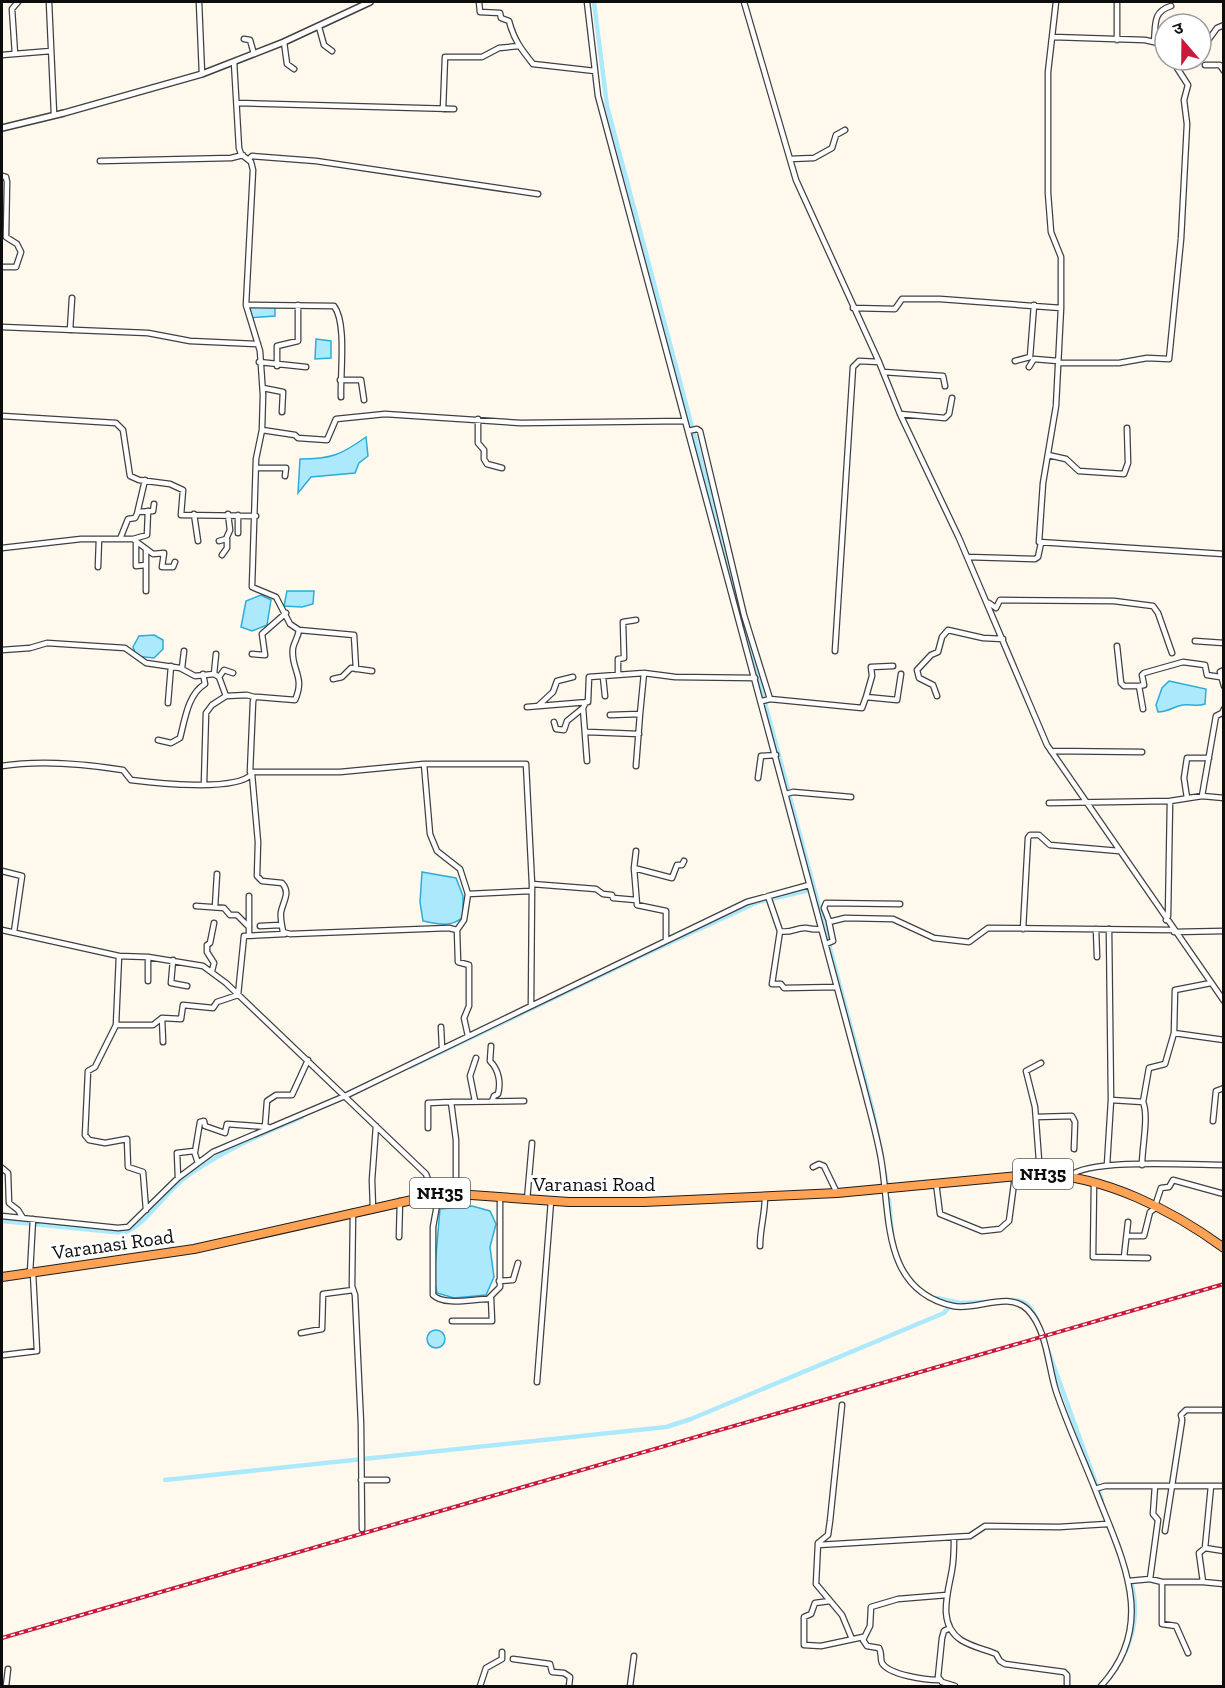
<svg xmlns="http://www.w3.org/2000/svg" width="1225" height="1688" font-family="'Zilla Slab','Noto Sans Devanagari',serif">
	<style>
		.water { fill: #ace9fc; stroke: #2cacd9; stroke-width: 1.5 }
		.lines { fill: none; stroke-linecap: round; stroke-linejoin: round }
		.canal { stroke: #ace9fc; stroke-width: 4.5 }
		.minor-casing { stroke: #404040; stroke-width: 7 }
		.tertiary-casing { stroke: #404040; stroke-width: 8 }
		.trunk-casing { stroke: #1e1e1e; stroke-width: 10 }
		.minor { stroke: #fff; stroke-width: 4.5 }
		.tertiary { stroke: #fff; stroke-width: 5 }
		.trunk { stroke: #ffa254; stroke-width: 8 }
		.rail-casing { stroke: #c91839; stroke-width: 4 }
		.rail { stroke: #fff; stroke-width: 1.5; stroke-dasharray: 4.5; stroke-linecap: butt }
		.labels { text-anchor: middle; stroke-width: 6; stroke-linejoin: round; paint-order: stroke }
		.shield { fill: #fff; stroke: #565656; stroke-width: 1.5 }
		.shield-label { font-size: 18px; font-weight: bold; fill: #0d0d0d }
		.street-label { font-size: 20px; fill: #0d0d0d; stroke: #fff }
	</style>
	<rect width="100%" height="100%" fill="#fff9ed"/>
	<path class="water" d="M247 306H275V316L249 318Z
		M316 339 331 341V358L315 359Z
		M366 437 368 456 359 463 355 473 311 477 298 493 300 459C331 459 341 455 366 437Z
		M287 591H314L313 604 302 607 284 606Z
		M261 595 271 600 267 625 252 631 241 627 246 601Z
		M154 635 163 640V649L154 658 136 656 133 647 139 636Z
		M1169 681 1206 689 1205 704C1197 707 1191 704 1183 705 1174 706 1169 712 1158 712L1156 705 1162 688Z
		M422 872 456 878 463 896V917C451 928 437 924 423 921L420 902Z
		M472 1206 490 1211 496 1224 490 1247 494 1277 486 1295 454 1298 437 1293 434 1278 440 1209Z
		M427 1339a9 9 0 1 1 18 0a9 9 0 1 1-18 0Z"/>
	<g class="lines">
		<path class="canal" d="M594 2 607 106 872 1107 887 1185
			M639 957 758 902 814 889
			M410 1067 635 959
			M889 1199 892 1234
			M2 1221 124 1233C148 1223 164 1193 186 1177 221 1151 262 1134 302 1117
			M937 1298 960 1303 985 1302
			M1008 1300C1027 1299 1033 1308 1039 1325
			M1048 1350 1102 1500
			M165 1480 666 1427 691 1419 944 1313 953 1302
			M1103 1686C1129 1657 1143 1618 1130 1579"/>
		<defs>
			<path id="minor" d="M49 2 54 114
				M199 2 202 74
				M479 2 480 12 500 13 501 18 509 21C514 40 521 49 533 64L595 71
				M587 2 598 96 864 1088C870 1112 877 1136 881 1159 891 1216 881 1290 953 1306 977 1311 1008 1290 1028 1310 1047 1330 1048 1366 1056 1391 1067 1424 1082 1456 1095 1489
				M744 2 796 180 879 362 900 414 959 538 1047 745 1224 1001
				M1056 2 1048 72V193L1051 232 1061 257V308
				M319 27 324 45 332 51
				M1053 37 1145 40 1158 43 1165 50
				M244 39 250 40 254 54
				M1117 40V2
				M284 42 287 64 294 69
				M1154 42C1156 25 1152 12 1171 6
				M1204 46 1217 28 1224 25
				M15 54 12 9 18 2
				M2 55 51 51
				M234 62 239 148 241 154 251 162 253 170 246 305 260 351 263 395 262 430 256 459 252 587 276 597 290 624 299 630
				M1205 65H1220L1224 71
				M237 103 454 109
				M443 109 445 57H482L499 48 519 46
				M249 159 252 156 316 161 538 194
				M790 159 814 158 832 148 836 135 845 130
				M100 161 231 158 243 155
				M2 176 6 177 7 182 6 237 17 244 21 252 16 267H2
				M246 305 334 306C347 323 340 373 341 397
				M853 308 895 309 902 299H940L1061 308 1056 406 1043 483 1039 542 1224 554
				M2 327 148 333 190 341 258 344
				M70 330 72 298
				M1015 361 1030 357 1034 305
				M259 362 306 367
				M1058 363H1119L1147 358 1169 359 1181 239 1187 124 1184 100 1188 85 1172 60
				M277 366V346L298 341V305
				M1029 367 1034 359 1058 361
				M883 372 943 376 945 386
				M340 380H361L364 400
				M263 388 283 392 282 412
				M900 414 945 418 949 414 952 398
				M2 416 116 423 123 430 130 476 139 480 170 484 183 490 181 515 256 516
				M478 419V443L484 450V459L487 464 502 468
				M262 430 295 435 298 438 327 440 336 419 385 414 521 423 685 421
				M688 431 697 429 700 431 744 615 770 699
				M1048 455 1066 459 1079 471 1124 474 1128 463 1127 428
				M257 468H286L285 476
				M138 512 153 511 154 504
				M194 514 198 541
				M238 515V533
				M120 539H133L153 554 164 553 162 567H173L175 562
				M133 539 147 535 148 511
				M219 541 226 539 230 530 228 514
				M136 543V566L146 565
				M2 548 81 539H120L128 519 135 518 137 514 145 480
				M146 550V591
				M222 555 227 548V539
				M967 557 1035 559 1038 557 1041 543
				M98 567 99 539
				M989 603 996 608 1000 600 1114 601 1153 606 1158 613 1172 653
				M1195 641 1224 643
				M1117 646 1121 683 1124 686H1139
				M2 650 30 648 47 643 125 648 146 663 180 668 195 676 214 674 219 677 226 696 247 695 254 697
				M835 651 853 367 859 361 879 362
				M252 654 265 655 262 634 286 613
				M182 668 184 651
				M1224 670 1220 672 1224 686
				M214 674 216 654
				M618 674V659L624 658 623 622 636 620
				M219 677 224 670 233 673
				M603 677 605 696
				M333 679 342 677 351 668 372 671
				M937 696 933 685 919 678 917 670 931 655 938 652 942 637 948 630 983 638 1003 639
				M866 697 872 676 871 667 893 666
				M762 701 770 699 862 708 866 697 897 700 901 674
				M586 702 583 708 587 761
				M168 703 171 666
				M538 706 553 692 557 681 573 677
				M527 707 588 702 589 677 644 673 675 677 755 678
				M1143 709 1139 686 1144 685 1142 675 1144 673 1183 662 1205 665 1207 675 1220 677
				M610 715 640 714 644 673
				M554 722 556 729 564 730 567 721 583 708
				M587 732 639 734
				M158 740 171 743 180 738C185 719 188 694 205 684L203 674
				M1051 751 1142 752
				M424 764 430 834 437 851 460 869 468 894
				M2 766C39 760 85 764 123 770L131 780C155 783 236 792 252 774L258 842 257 876 262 881 282 883C291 893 283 901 281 912 280 920 282 924 283 932L290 934 449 928 457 930 458 962 469 965V1006L464 1018 468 1036
				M636 766 640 714
				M758 778 761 756 776 755
				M204 784 206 713 212 705 226 696
				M786 794 793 792 851 797
				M1202 796 1216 716 1222 713 1224 709
				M1187 798 1184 778 1187 758H1209
				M1049 803 1170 801 1202 796 1224 798
				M634 868 672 878 677 865H682L684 861
				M2 871 22 876 14 932
				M532 884 596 889 603 894 612 895 613 898 636 900
				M249 896V935
				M768 896 780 931C790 934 797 927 806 928 812 929 815 930 821 929
				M196 906 224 908 230 915H237L249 927
				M215 907 217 874
				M1166 920 1168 916 1170 801
				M829 921 824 908 826 903 900 904
				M260 926 280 925
				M1023 929 1028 838 1030 835H1039L1050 845 1119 851
				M1096 929 1097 957
				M2 930 119 956 148 957 203 966 226 983 426 1174 437 1205 433 1227V1295C444 1306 473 1299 488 1299L500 1287V1198
				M457 930 464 920 468 894 531 891
				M780 931 772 984H781L784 988 837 987
				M1174 932 1224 931
				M666 941 747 902 809 885
				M826 944 833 941 829 922 845 918 893 919 934 938 969 942 988 928 1172 930
				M119 956 116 1025 95 1067 88 1071 85 1135 89 1140 105 1143 127 1139 128 1167 143 1172 146 1210
				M148 957V981
				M173 960 171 983 187 986
				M212 971 214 963 207 952V945L210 943 214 923
				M531 1006 666 941V911L637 905 634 868 636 851
				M162 1018 163 1042
				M116 1025H153L162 1018 181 1019 183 1005 213 1008 217 1002 238 995 244 936 285 934
				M441 1027 442 1048
				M1174 1033 1224 1040
				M491 1046 490 1061C499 1070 501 1083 498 1094L494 1096 492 1101
				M1111 1100 1143 1102 1149 1068 1165 1064 1174 1033 1175 990 1211 983
				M475 1101 470 1076 476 1058
				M1036 1117 1072 1116 1075 1122 1074 1149
				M1213 1121 1216 1091 1224 1088
				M265 1127 267 1101 276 1095H292L308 1060
				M428 1128V1103L451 1102
				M195 1152 200 1122 204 1121 205 1126 225 1133 227 1124 268 1127
				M1107 1165 1111 1100 1109 929
				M1142 1165C1142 1147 1149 1116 1143 1102
				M813 1167 819 1164 824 1166 837 1193
				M2 1168 8 1173 9 1203 18 1210 23 1218
				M1040 1174 1035 1107 1026 1071 1041 1063
				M1070 1176C1089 1158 1194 1165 1224 1165
				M178 1178 177 1153 194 1151 198 1163
				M936 1183 940 1214 982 1231 1000 1229 1009 1221 1015 1176
				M1094 1183 1093 1257 1148 1258
				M456 1193V1140L451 1102 524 1101
				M527 1200 532 1143
				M1155 1206 1161 1188 1169 1187 1173 1180 1224 1194
				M373 1208 372 1180 376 1126
				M353 1212 352 1286 355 1295 361 1424 362 1529
				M2 1216 118 1228 128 1227 178 1178 213 1152 345 1096 531 1006 532 884 526 764H424L340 772H250L253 702 254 697H258L295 700C306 676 290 669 293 648 294 642 298 638 299 630L354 635 356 669
				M1127 1236H1144L1150 1212 1157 1207
				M399 1237 400 1201
				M760 1246C760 1228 765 1215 765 1196
				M1124 1257 1128 1222
				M30 1273 33 1219
				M499 1281 513 1280 518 1263
				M452 1321H492L491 1298
				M301 1333 322 1329 323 1294 353 1290
				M4 1355 37 1351 33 1273
				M537 1382 551 1201
				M842 1405 830 1521 828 1535 818 1543 816 1584 842 1615 852 1639
				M1182 1419 1181 1415 1186 1410H1224
				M361 1480H387
				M1211 1486 1205 1548 1224 1551
				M1165 1531 1182 1421
				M954 1537C954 1548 954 1559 952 1570 948 1593 937 1624 961 1640 972 1647 984 1649 996 1654L1000 1661 1005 1664 1064 1672 1067 1675V1686
				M818 1545 970 1536 985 1526 1059 1527 1107 1524
				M1205 1548 1199 1553 1203 1582 1224 1584
				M1150 1579 1158 1520 1153 1514 1155 1486
				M1129 1581 1150 1579 1162 1582V1624L1176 1626 1188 1653
				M1162 1582H1203
				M830 1601 815 1603 811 1614 804 1617V1645L821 1646 863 1637
				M950 1628 944 1631 942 1638 938 1677 942 1682 955 1686
				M513 1659 550 1664 552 1672 564 1673 570 1677 569 1686
				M939 1680C926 1680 889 1675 882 1663 880 1658 882 1653 879 1648L867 1646 863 1640 870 1626 871 1607 898 1599 947 1595
				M6 1686 8 1669
				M480 1686 486 1668 502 1659V1652
				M630 1686 634 1656
				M1101 1686C1159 1623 1121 1557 1095 1489L1105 1486H1224"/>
			<path id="tertiary" d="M2 128 64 113 202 74 284 42 370 2"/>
			<path id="trunk" d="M2 1277 194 1249 443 1193 569 1202H644L837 1193 1040 1174C1105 1176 1172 1210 1224 1248"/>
		</defs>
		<use href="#minor" class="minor-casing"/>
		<use href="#tertiary" class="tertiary-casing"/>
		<use href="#trunk" class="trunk-casing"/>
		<use href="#minor" class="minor"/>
		<use href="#tertiary" class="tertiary"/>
		<use href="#trunk" class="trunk"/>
		<defs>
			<path id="rail" d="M2 1638 1224 1284"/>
		</defs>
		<use href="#rail" class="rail-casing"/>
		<use href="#rail" class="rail"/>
	</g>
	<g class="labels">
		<g class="shield">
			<rect x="1013" y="1159" width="60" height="30" rx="4.5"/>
			<rect x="410" y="1178" width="60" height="30" rx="4.5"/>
		</g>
		<g class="shield-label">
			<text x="1043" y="1180">NH35</text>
			<text x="440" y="1199">NH35</text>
		</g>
		<g class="street-label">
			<text x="594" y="1191">Varanasi Road</text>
			<text transform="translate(113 1244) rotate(-8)" y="7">Varanasi Road</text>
		</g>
	</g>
	<rect width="1225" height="1688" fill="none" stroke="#0d0d0d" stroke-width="6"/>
	<g transform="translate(1183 42) rotate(340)"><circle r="28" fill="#ffffff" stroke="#9e9e9e" stroke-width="1.5"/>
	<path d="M0-4.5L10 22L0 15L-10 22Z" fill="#c91839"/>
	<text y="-9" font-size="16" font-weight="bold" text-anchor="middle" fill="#0d0d0d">उ</text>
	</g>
</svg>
